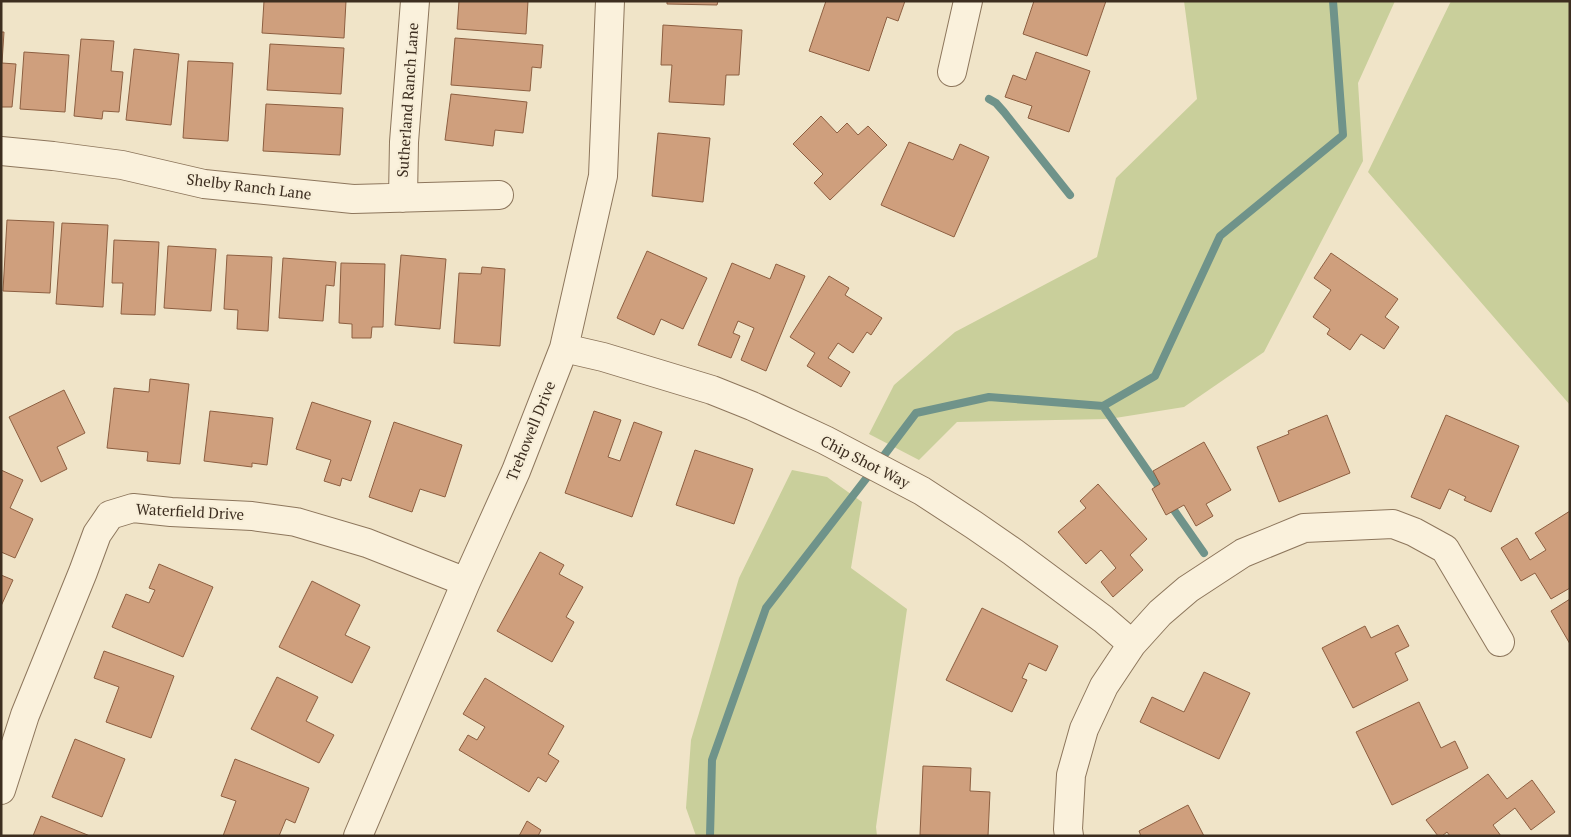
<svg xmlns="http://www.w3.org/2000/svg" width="1571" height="837" font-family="'PT Serif',serif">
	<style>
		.green { fill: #c9cf9b }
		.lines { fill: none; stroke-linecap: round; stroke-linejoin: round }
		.stream { stroke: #6f938a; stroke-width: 8 }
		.building { fill: #cf9f7d; stroke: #8d5f41 }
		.street-casing { stroke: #8d765c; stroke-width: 30 }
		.street { stroke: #faf1dc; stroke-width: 28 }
		.labels { text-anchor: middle; stroke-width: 4.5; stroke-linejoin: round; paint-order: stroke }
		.street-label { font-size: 15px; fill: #3d2e20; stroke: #f7eed8 }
	</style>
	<rect width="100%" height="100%" fill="#f0e4c8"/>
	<path class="green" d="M1184 1H1395L1358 83 1363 161 1264 352 1184 407 1109 419 957 422 919 460 869 434 894 385 955 332 1097 257 1116 178 1197 99Z
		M1451 1H1570V405L1368 172Z
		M792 470 827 477 862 502 851 568 907 609 876 827 877 836H696L686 808 691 740 739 578Z"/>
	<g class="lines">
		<path class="stream" d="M989 99 996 103 1004 112 1070 195
			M1103 406 1163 493
			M879 462 916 413 989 397 1103 406 1155 376 1220 236 1343 135 1333 1
			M1169 503 1204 553
			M710 836 712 760 766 608 872 471"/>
	</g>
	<path class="building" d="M264 1H346L344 38 262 33Z
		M459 1H528L526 34 457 29Z
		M667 1H718L717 5 667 4Z
		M826 1H905L898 21 887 17 869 71 809 51Z
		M1034 1H1106L1087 56 1023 34Z
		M663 25 742 30 739 75H726L724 105 669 102 672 65H661Z
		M1 32H4L2 63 16 64 12 107H1Z
		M455 38 543 45 541 68 532 67 530 91 451 85Z
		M81 39 114 41 111 71 123 72 119 112 103 111 102 119 74 116Z
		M270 44 344 48 341 94 267 90Z
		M134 49 179 54 171 125 126 120Z
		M24 52 69 55 65 112 20 109Z
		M1036 52 1090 71 1069 132 1028 118 1032 106 1005 97 1013 75 1026 80Z
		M188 61 233 63 228 141 183 138Z
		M451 94 527 102 523 133 495 130 493 146 445 140Z
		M266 104 343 108 340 155 263 151Z
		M821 116 837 133 847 123 858 135 868 126 887 145 830 200 814 183 823 174 793 144Z
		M658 133 710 138 703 202 652 196Z
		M909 142 953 160 960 144 989 157 954 237 881 205Z
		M7 220 54 222 50 293 3 291Z
		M62 223 108 225 103 307 56 304Z
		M114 240 159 242 155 315 121 314 123 283H112Z
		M168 246 216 249 211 311 164 308Z
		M647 251 707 278 683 329 661 319 654 335 617 318Z
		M1331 253 1398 299 1385 317 1399 327 1384 349 1361 334 1350 350 1327 334 1330 329 1313 317 1331 290 1314 278Z
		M227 255 272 257 268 331 237 329 238 310 224 309Z
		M401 255 446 259 440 329 395 325Z
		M283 258 336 262 334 286 326 285 323 321 279 318Z
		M341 263 385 264 383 327H372L371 338H352V324L339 323Z
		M732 263 770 279 776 264 805 276 766 371 741 360 754 328 738 321 733 333 740 336 731 358 698 345Z
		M482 267 505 269 500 346 454 343 459 273 481 274Z
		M829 276 849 288 845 295 882 318 871 335 867 332 853 353 838 343 828 358 850 372 841 387 807 366 815 353 790 337Z
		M150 379 189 384 180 464 147 461 148 452 107 448 114 388 149 392Z
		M64 390 85 433 57 447 67 469 41 482 9 417Z
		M312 402 371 421 351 481 342 478 340 486 324 481 331 460 296 449Z
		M210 411 273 418 267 465 252 463V467L204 461Z
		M594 411 621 420 608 457 620 461 634 422 662 432 632 517 565 493Z
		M1327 415 1350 473 1279 502 1257 447 1289 434 1288 431Z
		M1446 415 1519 446 1491 512 1464 500 1466 497 1449 489 1440 509 1411 497Z
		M394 422 462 445 445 497 420 489 412 512 369 497Z
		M1204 442 1231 490 1206 504 1213 516 1196 526 1184 505 1166 515 1152 489 1160 484 1153 471Z
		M695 450 753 469 734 524 676 505Z
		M1 470 23 480 10 508 33 519 15 558 1 552Z
		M1098 484 1147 539 1130 555 1143 570 1113 597 1101 582 1116 568 1101 550 1086 564 1058 532 1086 508 1080 501Z
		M1570 511V588L1551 599 1535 573 1521 581 1501 548 1517 538 1530 560 1546 550 1535 533Z
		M540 552 564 565 559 574 583 587 566 617 574 622 552 662 497 631Z
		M159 564 213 587 183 657 112 627 126 594 149 603 155 590 149 588Z
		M1 575 13 580 1 606Z
		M312 581 360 605 345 635 370 647 352 683 279 647Z
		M1570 599V644L1551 611Z
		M982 608 1058 646 1046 671 1029 663 1022 678 1027 680 1012 712 946 680Z
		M1398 625 1409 646 1395 653 1408 680 1353 708 1322 648 1365 626 1371 638Z
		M104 651 174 676 151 738 106 722 119 687 94 678Z
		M1204 672 1250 693 1219 759 1140 722 1152 697 1184 712Z
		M277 677 318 697 306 721 334 735 319 763 251 729Z
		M485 678 564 726 548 754 559 761 546 782 538 777 529 792 459 750 468 735 477 740 485 727 463 714Z
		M1419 702 1441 748 1455 741 1468 768 1392 805 1356 732Z
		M75 739 125 759 102 817 52 797Z
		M235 759 309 788 295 823 286 819 279 836H223L236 801 221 796Z
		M923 766 971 768 970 791 990 792 988 836 920 835Z
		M1488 774 1507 799 1532 780 1555 812 1531 830 1515 808 1493 825 1501 836H1450L1447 832 1442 836H1438L1426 820Z
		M1188 805 1204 836H1141L1139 831Z
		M41 816 90 836H33Z
		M527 821 541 830 538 836H519Z"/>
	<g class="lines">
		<defs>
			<path id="street" d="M952 72 968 1
				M1 151 53 156 122 165 204 184 353 199 499 195
				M403 198 404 142 415 1
				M564 348 603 357 712 390 752 406 825 440 922 491 974 525 1013 552 1103 619 1132 644
				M1 790 25 715 83 572 97 534 110 515 133 508 171 512 252 516 296 522 367 543 466 582
				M358 836 466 582 516 471 564 348 603 176 610 1
				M1069 836 1068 829 1071 775 1084 729 1104 686 1132 644 1160 613 1188 589 1243 553 1304 528 1393 524 1414 532 1445 549 1500 642"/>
		</defs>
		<use href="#street" class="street-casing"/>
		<use href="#street" class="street"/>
	</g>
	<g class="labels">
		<g class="street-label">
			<text transform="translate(408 100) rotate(-86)" y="5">Sutherland Ranch Lane</text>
			<text transform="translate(249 187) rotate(7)" y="5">Shelby Ranch Lane</text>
			<text transform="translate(531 431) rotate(-68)" y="5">Trehowell Drive</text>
			<text transform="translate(865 462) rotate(27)" y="5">Chip Shot Way</text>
			<text transform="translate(190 512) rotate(3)" y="5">Waterfield Drive</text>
		</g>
	</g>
	<rect width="1571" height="837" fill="none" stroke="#3d2e20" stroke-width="5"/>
</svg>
